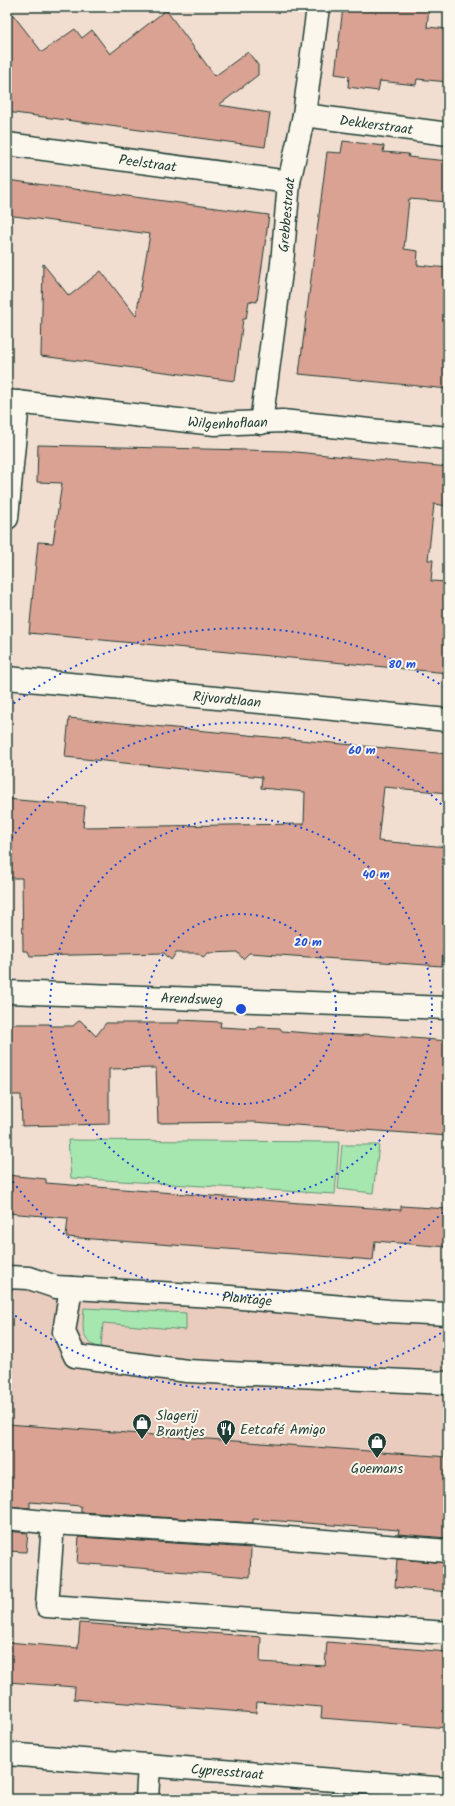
<svg xmlns="http://www.w3.org/2000/svg" width="455" height="1806" font-family="Kalam,sans-serif">
	<style>
		.built { fill: #eaccbe }
		.green { fill: #a6e7b0; stroke: #629272 }
		.building { fill: #daa293; stroke: #1f3d34 }
		.lines { fill: none; stroke-linecap: round; stroke-linejoin: round }
		.minor-casing { stroke: #1f3d34; stroke-width: 25 }
		.minor { stroke: #fbf7ec; stroke-width: 22 }
		.ring { fill: none; stroke: #1d4ed8; stroke-width: 2; stroke-dasharray: 2 4 }
		.labels { text-anchor: middle; stroke-width: 4; stroke-linejoin: round; paint-order: stroke }
		.street-label { font-size: 14px; fill: #1f3d34; stroke: #fbf7ec }
		.poi-label { font-size: 14px; fill: #1f3d34; stroke: #fbf7ec; text-anchor: start }
		.centre { fill: #1d4ed8; stroke: #fbf7ec; stroke-width: 2 }
		.ring-label { font-size: 12px; text-anchor: middle; font-weight: bold; fill: #1d4ed8; stroke: #fbf7ec; stroke-width: 4; stroke-linejoin: round; paint-order: stroke }
	</style>
	<rect width="100%" height="100%" fill="#f1ded1"/>
	<filter id="ink" filterUnits="userSpaceOnUse"><feTurbulence type="fractalNoise" baseFrequency=".025" numOctaves="2"/><feDisplacementMap in="SourceGraphic" scale="8" xChannelSelector="R" yChannelSelector="G"/><feConvolveMatrix kernelMatrix="1 2 1 2 8 2 1 2 1" color-interpolation-filters="sRGB"/></filter>
	<g filter="url(#ink)">
		<path class="built" d="M7 1277 448 1314V1498L7 1456Z"/>
		<path class="green" d="M68 1140 339 1142 335 1194 71 1178Z
			M342 1145H379L373 1193 338 1189Z
			M84 1308 186 1313V1330L103 1323 101 1348C79 1342 83 1327 84 1308Z"/>
		<path class="building" d="M7 7 42 52 75 29 82 38 92 30 110 54 166 10 215 76 248 52 258 65V75L219 105 270 113 265 147 7 112Z
			M343 7H429L427 27 448 29V82L417 79 416 85 380 81 378 91 348 87 349 76 335 74Z
			M343 141 384 146 383 152 409 154 408 157 448 161V202L409 199 404 249 418 251 417 265 448 268V389L299 374 327 152 341 153Z
			M7 180 269 215 257 302 249 301 246 319H243L235 381 41 356 43 264 69 296 101 271 136 316 150 234 7 215Z
			M38 445 286 451 448 467V506L434 504 428 560H433L431 581 448 582V673L29 633 38 542 53 543 62 483 37 482Z
			M69 718 448 754V793L384 787 378 841 448 847V889L442 966 249 953 243 959 237 952 208 953 203 957 198 953H176L171 960 164 953 30 956 28 951H23L22 878H7V799L85 806 83 827 304 824 305 792 261 788 262 777 65 757Z
			M80 1020 96 1036 106 1023H179V1020L221 1022 220 1027 256 1029 259 1027 280 1028 282 1031 321 1034 361 1036 364 1034 448 1041V1136L254 1122 158 1123 156 1068 109 1069V1124L22 1126 21 1095H7V1026H10V1024H49L52 1026H73Z
			M7 1175 46 1179V1183L300 1203 401 1210V1206L448 1209V1247L375 1241 373 1260 66 1237 68 1218 7 1213Z
			M7 1424 448 1457V1538L398 1534 399 1530 253 1519V1523L81 1512V1506L30 1502V1508L7 1506Z
			M7 1531 28 1533 26 1552 7 1551Z
			M79 1537 251 1548 250 1577 77 1563Z
			M397 1559 448 1563V1592L395 1587Z
			M80 1623 261 1637 260 1662 325 1666 327 1642 448 1652V1728L321 1718 322 1707 257 1702 256 1713 74 1699 75 1687 7 1682V1642L78 1648Z"/>
		<g class="lines">
			<defs>
				<g id="minor">
					<path id="s1" d="M304 115 448 134"/>
					<path id="s2" d="M7 144 289 182"/>
					<path id="s3" d="M7 401 215 424 282 421 448 438"/>
					<path id="s4" d="M261 423 282 264 289 182 304 115 318 7"/>
					<path d="M7 518 18 402"/>
					<path id="s5" d="M7 678 448 720"/>
					<path id="s6" d="M7 992 448 1008"/>
					<path id="s7" d="M7 1277 29 1278 56 1287 230 1297 389 1311 448 1314"/>
					<path d="M71 1288 64 1332 75 1356 187 1371 448 1383"/>
					<path d="M7 1518 53 1523 251 1535 448 1551"/>
					<path d="M53 1523 47 1606 448 1633"/>
					<path id="s8" d="M7 1754 448 1789"/>
					<path d="M147 1799 149 1765"/>
				</g>
			</defs>
			<use href="#minor" class="minor-casing"/>
			<use href="#minor" class="minor"/>
		</g>
	</g>
	<g class="ring">
		<circle cx="241" cy="1009" r="95"/>
		<circle cx="241" cy="1009" r="191"/>
		<path d="M447 1208A286 286 0 0 1 8 1175M8 843A286 286 0 0 1 447 810"/>
		<path d="M446 1330A381 381 0 0 1 9 1311M9 707A381 381 0 0 1 446 688"/>
	</g>
	<defs>
		<symbol id="shop-pin" viewBox="-11 -11 22 30"><path d="M0 17L-7.5 6A9.5 9.5 0 1 1 7.5 6Z" fill="#1f3d34" stroke="#fbf7ec"/><path d="M-5-2.5h2.3a2.7 3.5 0 0 1 5.4 0H5L5.5 6h-11ZM-1.5-2.5h3a1.5 2.3 0 0 0-3 0Z" fill="#fff"/></symbol>
		<symbol id="restaurant-pin" viewBox="-11 -11 22 30"><path d="M0 17L-7.5 6A9.5 9.5 0 1 1 7.5 6Z" fill="#1f3d34" stroke="#fbf7ec"/><path d="M-5-6h1v4h1v-4h1v4h1v-4h1v5L-1.5 .5V6h-2V.5L-5-1ZM5-6V6H3V1.5H1.5Q1.5-4 5-6Z" fill="#fff"/></symbol>
	</defs>
	<g fill-rule="evenodd">
		<use href="#shop-pin" x="131" y="1412" width="22" height="30"/>
		<use href="#restaurant-pin" x="215" y="1418" width="22" height="30"/>
		<use href="#shop-pin" x="366" y="1431" width="22" height="30"/>
	</g>
	<g class="labels">
		<g class="street-label">
			<text dy="5" stroke="none"><textPath href="#s1" startOffset="73">Dekkerstraat</textPath></text>
			<text dy="5" stroke="none"><textPath href="#s2" startOffset="142">Peelstraat</textPath></text>
			<text dy="5" stroke="none"><textPath href="#s4" startOffset="210">Grebbestraat</textPath></text>
			<text dy="5" stroke="none"><textPath href="#s3" startOffset="222">Wilgenhoflaan</textPath></text>
			<text dy="5" stroke="none"><textPath href="#s5" startOffset="221">Rijvordtlaan</textPath></text>
			<text dy="5" stroke="none"><textPath href="#s6" startOffset="185">Arendsweg</textPath></text>
			<text dy="5" stroke="none"><textPath href="#s7" startOffset="242">Plantage</textPath></text>
			<text dy="5" stroke="none"><textPath href="#s8" startOffset="221">Cypresstraat</textPath></text>
		</g>
		<g class="poi-label">
			<text x="156" y="1420">Slagerij<tspan x="156" dy="16">Brantjes</tspan></text>
			<text x="240" y="1434">Eetcafé Amigo</text>
			<text x="377" y="1473" text-anchor="middle">Goemans</text>
		</g>
	</g>
	<circle cx="241" cy="1009" r="6" class="centre"/>
	<g class="ring-label">
		<text x="402" y="668">80 m</text>
		<text x="362" y="754">60 m</text>
		<text x="376" y="878">40 m</text>
		<text x="308" y="946">20 m</text>
	</g>
	<rect width="455" height="1806" fill="none" stroke="#fbf7ec" stroke-width="24"/>
	<rect x="12" y="12" width="431" height="1782" fill="none" stroke="#1f3d34" stroke-width="1.5" filter="url(#ink)"/>
</svg>
